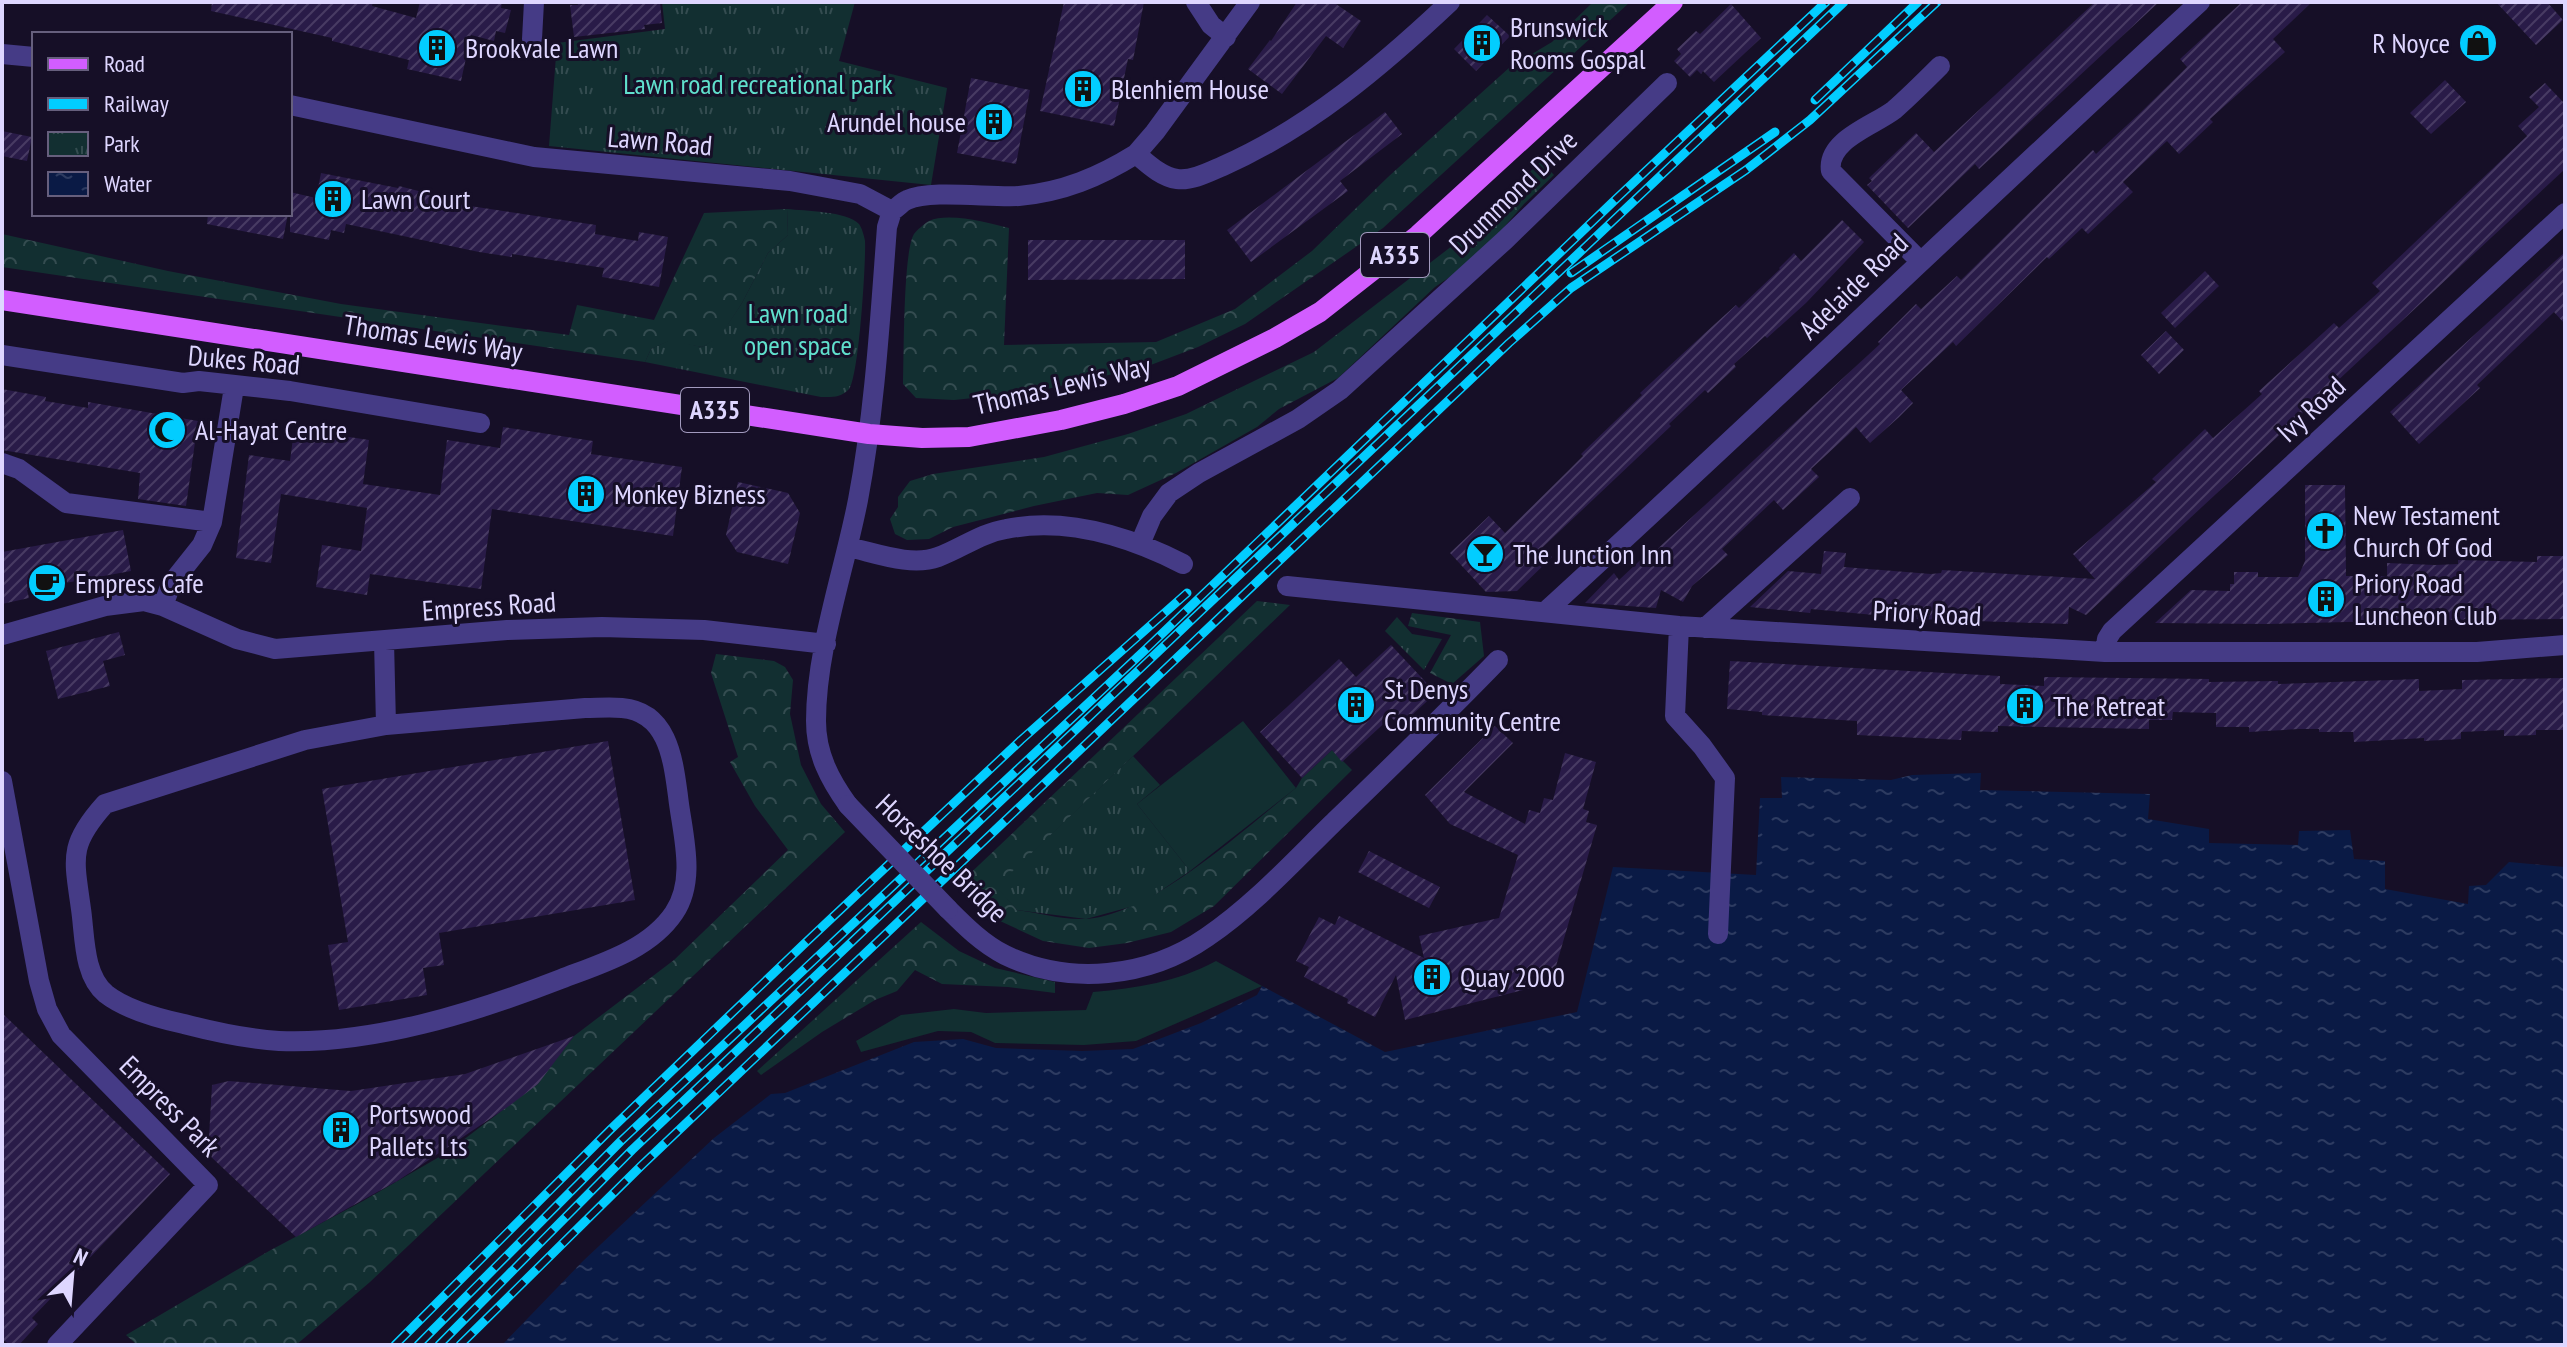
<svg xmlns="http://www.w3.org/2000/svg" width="2567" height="1347" font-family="'PT Sans Narrow',sans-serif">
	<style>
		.grass { fill: #122f31 }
		.forest { fill: url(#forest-crowns) }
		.park { fill: url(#park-tufts) }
		.water { fill: url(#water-ripples) }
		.building { fill: url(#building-hatch) }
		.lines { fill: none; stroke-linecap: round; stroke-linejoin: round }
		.minor { stroke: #453b86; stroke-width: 20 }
		.major { stroke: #d25dff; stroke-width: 20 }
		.rail-casing { stroke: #02cdff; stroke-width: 9 }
		.rail { stroke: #160f27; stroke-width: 6; stroke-dasharray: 18; stroke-linecap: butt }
		.minor-bridge { stroke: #453b86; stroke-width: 20 }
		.labels { text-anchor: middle; stroke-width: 6; stroke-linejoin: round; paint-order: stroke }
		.shield { fill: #160f27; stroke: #a29abe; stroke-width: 2 }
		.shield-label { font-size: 26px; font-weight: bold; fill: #ded6ff }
		.poi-label { font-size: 28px; fill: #ded6ff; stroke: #160f27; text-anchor: start }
		.park-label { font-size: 28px; fill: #60e0cd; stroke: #160f27 }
		.street-label { font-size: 28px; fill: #ded6ff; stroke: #160f27 }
	</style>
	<defs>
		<pattern id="forest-crowns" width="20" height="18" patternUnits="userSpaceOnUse" patternTransform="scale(2)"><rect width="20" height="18" fill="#122f31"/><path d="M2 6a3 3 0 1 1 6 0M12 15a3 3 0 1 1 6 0" fill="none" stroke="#344c50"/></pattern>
		<pattern id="park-tufts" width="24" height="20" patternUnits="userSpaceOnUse" patternTransform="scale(2)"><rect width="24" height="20" fill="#122f31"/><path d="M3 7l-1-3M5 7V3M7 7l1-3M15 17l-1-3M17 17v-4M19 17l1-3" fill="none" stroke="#344c50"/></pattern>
		<pattern id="water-ripples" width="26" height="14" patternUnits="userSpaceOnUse" patternTransform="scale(2)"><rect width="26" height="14" fill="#0a1a45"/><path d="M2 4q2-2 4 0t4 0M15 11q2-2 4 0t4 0" fill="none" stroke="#2d3b61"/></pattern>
		<pattern id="building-hatch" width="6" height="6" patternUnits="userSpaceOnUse" patternTransform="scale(2)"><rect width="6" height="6" fill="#291b48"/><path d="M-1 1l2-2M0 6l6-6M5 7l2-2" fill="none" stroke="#483b63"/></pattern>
	</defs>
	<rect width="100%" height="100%" fill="#160f27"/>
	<path class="grass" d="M1243 721 1296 788 1190 871 1137 804Z
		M1216 961 1262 986 1136 1041 1084 1045 995 1043 971 1032 938 1031 861 1052 856 1041 901 1015 954 1009 986 1013 1086 1010 1093 992C1137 988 1177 982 1216 961Z"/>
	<path class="forest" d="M1593 2H1630L1383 228 1245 324 1198 347 1148 366 1038 391 954 400 916 398 903 384C904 357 903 252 914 234 916 231 925 223 929 221 949 212 988 223 1009 228L1004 345 1156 342 1235 309 1312 251 1388 177 1510 67 1552 42Z
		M1541 161 1554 175 1524 204 1497 235 1457 272 1435 287 1338 378 1279 409 1257 427 1176 473 1128 495 1097 493 1034 506 953 527 929 539 907 540 895 534 890 519 898 507V497L910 481 933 474 1044 457 1128 434 1186 414 1314 352 1465 236Z
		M787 209 788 235 768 253 742 303 720 337 702 347 669 341 651 349 645 362 2 267V234L168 271 341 304 569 335 577 305 654 320 704 213Z
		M1257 601 1290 605 997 887 1017 910C1039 913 1063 920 1084 919 1150 917 1244 829 1296 788L1302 778 1332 750 1352 770 1214 906 1171 932 1127 943 1089 948 1043 941 1000 921 960 883Z
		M1412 613 1480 622 1484 656 1452 684 1430 673 1451 635 1408 626Z
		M716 654 774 661 785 667 793 680 790 714 801 765 821 804 845 832 370 1282 296 1345H137L126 1335 269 1251 363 1201 446 1153 537 1084 574 1036 674 960 788 850 755 806 730 762 738 757 711 673Z
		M921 922 959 951 995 968 1055 982V993L1008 987 942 984 915 970 897 991 875 1000 822 1032 761 1075 757 1071Z"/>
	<path class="park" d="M662 2H855L839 61 947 88 931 185 549 146 557 43 665 29Z
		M787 209C804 211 847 211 859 224 862 228 864 236 865 241 866 262 859 377 849 389 841 398 832 397 821 397L645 362 651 349 670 340 702 347 720 336 742 303 768 253 788 235Z
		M1397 617 1412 634 1442 639 1424 670 1385 631Z
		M1133 756 1160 785 1137 804 1190 871 1141 904 1086 919 1017 910 996 887Z"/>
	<path class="water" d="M1981 773 1980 790 2150 794 2148 819 2209 829V843L2298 845 2299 831 2350 830 2354 859 2385 861V889L2468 904 2469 886 2486 885 2509 862 2565 867V1345H502L583 1261 714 1138 771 1094 785 1093 914 1042 963 1039 996 1048 1082 1051 1133 1049 1201 1023 1257 995 1262 986 1385 1052 1577 1012 1613 867 1756 875 1760 798H1782L1781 777 1891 780 1912 775Z"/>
	<path class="building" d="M212 2H373L372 6 416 18 420 2H502L501 8 511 10 505 33 496 31 494 41 471 35 461 81 407 69 409 60 332 41V38L211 11Z
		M577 2H660L662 23 644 25 645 29 574 37 570 5H578Z
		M1064 2H1144L1133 60 1128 59 1114 126 1040 111Z
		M1297 2H1333L1361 21 1343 48 1326 36 1282 94 1248 69 1270 40 1271 41Z
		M2095 2H2159L1979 169 1975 164 1908 228 1867 185 1872 181 1869 178 1916 133 1934 152Z
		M2242 2H2312L2273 39 2285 52 2210 119 2213 122 2179 154 2167 141 2123 182 2133 192 2088 234 2082 228 2049 259 2047 257 1956 346 1953 342 1901 390 1913 403 1898 418 1870 443 1856 427 1848 435 1811 469 1819 477 1783 510 1774 500 1722 549 1728 555 1692 586 1683 602 1661 590 1656 608 1585 603 1614 573 1619 580 1651 550 1653 553 1880 344 1878 342 1916 304 1921 309 1957 276 1961 280 2093 150 2096 154 2140 113 2187 67 2180 59Z
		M2496 2H2547L2563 20 2536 45Z
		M1731 4 1761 38 1714 82 1703 71 1701 74 1697 70 1690 77 1674 61 1681 54 1677 49 1696 31 1700 34Z
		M1487 15 1510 36 1476 71 1454 49Z
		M971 78 1030 90 1016 164 957 153Z
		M2445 80 2466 102 2431 134 2410 113Z
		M2545 83 2565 104V169L2086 615 2069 607 2068 624 1916 619 1811 609 1810 613 1750 607 1788 571 1821 574 1824 551 1846 553 1844 567 1931 574 1941 573 1942 570 2095 579 2073 554 2156 482 2152 479 2205 429 2213 438 2262 394 2259 391 2334 323 2339 328 2380 291 2372 283 2527 136 2518 126 2539 107 2529 97Z
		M1385 112 1402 134 1340 181 1348 191 1251 262 1227 230Z
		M2 131 32 137 27 161 2 156Z
		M321 173 398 188 399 186 438 196 437 201 596 225 595 234 638 241 639 232 668 237 659 287 602 277 604 268 512 254V257L479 252 346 224 344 233 331 230 329 240 290 232V192L316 198Z
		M208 214H288L283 239 207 224Z
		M1842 220 1864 242 1806 303 1767 338 1765 336 1734 364 1736 367 1723 379 1708 393 1705 390 1669 424 1671 426 1543 547 1552 557 1517 591 1486 592 1450 553 1489 516 1505 533 1567 472 1583 456 1581 454 1642 395 1640 393 1705 333 1736 305 1739 308 1780 269 1779 268 1794 253 1801 261Z
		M1028 240H1185V279L1028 280Z
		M2565 252V324L2554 312 2477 385 2480 388 2419 444 2390 412Z
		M2205 271 2219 286 2175 328 2161 313Z
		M2166 331 2184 350 2159 374 2141 355Z
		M2 389 46 397 45 401 88 408V402L198 421 186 506 138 499 140 473 2 450Z
		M503 427 593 441 591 454 682 467 673 536 492 509 481 589 370 574 367 595 316 587 322 545 361 551 367 508 281 494 271 563 236 558 249 455 290 461 293 438 302 439 303 430 369 440 363 484 440 495 447 440 500 448Z
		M738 482 788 493 800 513 788 564 737 552 726 535Z
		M2305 485H2345L2346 576H2387V563L2435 565 2458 564V560L2537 562V556H2565V619L2413 620V623H2388V621L2267 624 2155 623 2191 590 2230 591V584H2234V572H2258V577H2298L2305 561Z
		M123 530 131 571 27 590 29 598 2 604V552Z
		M119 632 125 655 103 661 110 686 58 699 46 651Z
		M1391 645 1436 693 1400 726 1391 717 1342 762 1332 750 1302 778 1260 732 1339 659 1356 677Z
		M1730 661 2000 676V684L2044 686V677L2209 679V682L2278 681V684L2419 679V691L2462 689V680L2565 678V730H2536V735L2504 736V730L2461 732V739L2424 741V738L2354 742 2353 732H2319V729H2299L2249 732V727H2216V713L2173 712 2172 720H2149V729L1998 726V732L1962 731 1961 740 1857 735V721L1762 715V712L1727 709Z
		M1495 726 1513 743 1464 792 1525 824 1529 810 1540 813 1544 798 1553 800 1565 753 1596 762 1583 809 1589 811 1586 822 1597 825 1554 973 1533 977 1535 987 1405 1020 1396 975 1375 1017 1347 1003 1348 999 1304 977 1309 967 1296 961 1319 917 1335 925 1339 916 1424 958 1419 936 1499 918 1518 855 1450 824 1425 795Z
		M608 741 635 900 439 933 444 965 423 968 427 995 339 1010 328 945 348 942 322 789Z
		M1369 851 1440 887 1429 908 1358 872Z
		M2 1013 170 1174 32 1318 38 1324 19 1345H10L2 1339Z
		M574 1036 538 1084 509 1106 399 1180 296 1237 208 1154 212 1085 229 1081 351 1091 465 1074Z"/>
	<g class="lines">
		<path class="minor" d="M1196 2 1211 25 1226 37
			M532 39 534 2
			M2 54 34 57
			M290 105 534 157 790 181 860 194 892 211C897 208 902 202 907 200 930 189 991 198 1019 196 1063 192 1099 177 1136 154 1147 163 1161 177 1177 179 1192 181 1209 172 1223 166 1309 128 1382 66 1450 2
			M1136 154 1155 132 1250 2
			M1920 261 1831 171C1826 140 1875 125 1894 110 1910 96 1925 81 1940 66
			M2 355 183 383 199 381 290 391 480 423
			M2 463 19 469 66 503 212 522
			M1140 544 1152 516 1169 493 1199 473 1298 419 1340 390 1505 240 1667 83
			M848 547C876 553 911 567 938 557 962 548 981 533 1006 529 1066 517 1130 537 1183 564
			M1287 586 1679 626 2105 652H2477L2565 645
			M163 606 171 584 202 545 212 522 234 387
			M1545 612C1765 411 1980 204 2200 2
			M1679 626 1675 716 1702 746 1725 778 1718 934
			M1705 628 1850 498
			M2 635 105 606 144 601 163 606 237 639 275 649 507 630 602 627 704 630 826 644
			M384 641 386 725
			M2105 652 2107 639 2112 631 2565 213
			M585 708C597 708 610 707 622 708 668 712 673 759 678 796 682 833 697 879 674 913 649 950 600 964 561 979 476 1012 372 1045 279 1041 247 1039 215 1032 184 1024 161 1019 125 1009 106 994 83 975 85 936 81 909 74 858 68 845 105 804L305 740 386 725Z
			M2 781 39 981 47 1009 61 1035 208 1185 57 1345
			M848 805C830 780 816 754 816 721 816 649 844 572 858 500 875 410 880 319 887 227L892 211
			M948 909C965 926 983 944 1005 955 1069 986 1148 978 1207 937 1254 905 1293 862 1333 823 1389 769 1444 716 1498 660"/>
		<path class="major" d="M2 300 869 434 922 438 969 437 1061 420 1124 404 1178 386 1275 338 1320 312 1418 235 1673 2"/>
		<defs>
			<path id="rail" d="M1815 100 1918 2
				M1571 273 1775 132
				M395 1345 610 1130 803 945 1021 740 1187 593
				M418 1345 621 1141 1145 650 1616 199 1826 2
				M439 1345 632 1150 1844 2
				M460 1345 641 1166 1509 343 1571 288 1746 170 1810 120 1937 2"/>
		</defs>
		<use href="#rail" class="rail-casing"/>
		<use href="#rail" class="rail"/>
		<path class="minor-bridge" d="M848 805 948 909"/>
	</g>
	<defs>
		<symbol id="building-disc" viewBox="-11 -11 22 22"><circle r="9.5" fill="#02cdff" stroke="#160f27"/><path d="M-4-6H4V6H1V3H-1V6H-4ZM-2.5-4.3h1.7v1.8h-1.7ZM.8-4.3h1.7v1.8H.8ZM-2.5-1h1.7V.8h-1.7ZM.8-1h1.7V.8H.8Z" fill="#111"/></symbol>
		<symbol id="shop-disc" viewBox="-11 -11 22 22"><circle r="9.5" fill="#02cdff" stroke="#160f27"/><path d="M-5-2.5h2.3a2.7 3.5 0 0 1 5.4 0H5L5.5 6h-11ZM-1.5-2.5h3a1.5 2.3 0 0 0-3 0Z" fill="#111"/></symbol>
		<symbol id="mosque-disc" viewBox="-11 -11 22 22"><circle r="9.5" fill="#02cdff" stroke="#160f27"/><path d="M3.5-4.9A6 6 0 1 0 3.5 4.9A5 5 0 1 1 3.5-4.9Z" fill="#111"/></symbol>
		<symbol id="church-disc" viewBox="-11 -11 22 22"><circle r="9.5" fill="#02cdff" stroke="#160f27"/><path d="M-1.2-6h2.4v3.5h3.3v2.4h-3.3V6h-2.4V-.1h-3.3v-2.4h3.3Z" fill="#111"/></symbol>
		<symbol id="bar-disc" viewBox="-11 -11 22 22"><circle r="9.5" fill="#02cdff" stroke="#160f27"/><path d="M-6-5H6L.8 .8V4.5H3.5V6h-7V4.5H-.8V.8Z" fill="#111"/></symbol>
		<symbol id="cafe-disc" viewBox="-11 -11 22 22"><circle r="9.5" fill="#02cdff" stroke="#160f27"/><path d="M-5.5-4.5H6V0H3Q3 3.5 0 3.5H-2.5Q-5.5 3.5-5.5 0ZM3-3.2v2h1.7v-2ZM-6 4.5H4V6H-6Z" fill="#111"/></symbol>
	</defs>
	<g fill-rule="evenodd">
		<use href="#building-disc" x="1460" y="21" width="44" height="44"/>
		<use href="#shop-disc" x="2456" y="21" width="44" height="44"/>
		<use href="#building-disc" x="415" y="26" width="44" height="44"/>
		<use href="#building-disc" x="1061" y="67" width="44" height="44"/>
		<use href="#building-disc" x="972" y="100" width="44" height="44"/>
		<use href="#building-disc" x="311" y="177" width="44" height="44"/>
		<use href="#mosque-disc" x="145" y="408" width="44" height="44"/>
		<use href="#building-disc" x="564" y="472" width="44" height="44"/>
		<use href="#church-disc" x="2303" y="509" width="44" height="44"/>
		<use href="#bar-disc" x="1463" y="532" width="44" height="44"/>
		<use href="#cafe-disc" x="25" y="561" width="44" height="44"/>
		<use href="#building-disc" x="2304" y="577" width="44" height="44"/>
		<use href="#building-disc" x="1334" y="683" width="44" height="44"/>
		<use href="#building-disc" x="2003" y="684" width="44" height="44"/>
		<use href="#building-disc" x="1410" y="955" width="44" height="44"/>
		<use href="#building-disc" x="319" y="1108" width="44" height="44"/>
	</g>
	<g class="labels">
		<g class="shield">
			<rect x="1361" y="233" width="68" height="44" rx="6"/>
			<rect x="681" y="388" width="68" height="44" rx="6"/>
		</g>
		<g class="shield-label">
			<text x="1395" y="264">A335</text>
			<text x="715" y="419">A335</text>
		</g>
		<g class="poi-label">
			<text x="1510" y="37">Brunswick<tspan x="1510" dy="32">Rooms Gospal</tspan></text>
			<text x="2450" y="53" text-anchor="end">R Noyce</text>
			<text x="465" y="58">Brookvale Lawn</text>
			<text x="1111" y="99">Blenhiem House</text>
			<text x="966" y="132" text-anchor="end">Arundel house</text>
			<text x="361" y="209">Lawn Court</text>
			<text x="195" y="440">Al-Hayat Centre</text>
			<text x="614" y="504">Monkey Bizness</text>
			<text x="2353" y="525">New Testament<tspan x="2353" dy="32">Church Of God</tspan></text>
			<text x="1513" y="564">The Junction Inn</text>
			<text x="75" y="593">Empress Cafe</text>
			<text x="2354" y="593">Priory Road<tspan x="2354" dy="32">Luncheon Club</tspan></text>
			<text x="1384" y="699">St Denys<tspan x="1384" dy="32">Community Centre</tspan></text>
			<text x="2053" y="716">The Retreat</text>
			<text x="1460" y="987">Quay 2000</text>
			<text x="369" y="1124">Portswood<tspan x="369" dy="32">Pallets Lts</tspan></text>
		</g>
		<g class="park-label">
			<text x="758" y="94">Lawn road recreational park</text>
			<text x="798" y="323">Lawn road<tspan x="798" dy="32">open space</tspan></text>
		</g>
		<g class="street-label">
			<text transform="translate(660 141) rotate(5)" y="10">Lawn Road</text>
			<text transform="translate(1513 192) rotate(-44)" y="10">Drummond Drive</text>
			<text transform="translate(1853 286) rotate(-44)" y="10">Adelaide Road</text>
			<text transform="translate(433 338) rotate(9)" y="10">Thomas Lewis Way</text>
			<text transform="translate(244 360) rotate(5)" y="10">Dukes Road</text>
			<text transform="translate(1062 385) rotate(-13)" y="10">Thomas Lewis Way</text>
			<text transform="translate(2311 409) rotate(-43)" y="10">Ivy Road</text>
			<text transform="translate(489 606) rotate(-4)" y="10">Empress Road</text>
			<text transform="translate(1927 613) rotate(3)" y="10">Priory Road</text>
			<text transform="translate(942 858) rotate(44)" y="10">Horseshoe Bridge</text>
			<text transform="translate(170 1106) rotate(45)" y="10">Empress Park</text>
		</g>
	</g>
	<rect width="2567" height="1347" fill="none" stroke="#ded6ff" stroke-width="8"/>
	<rect x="32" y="32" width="260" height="184" fill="#160f27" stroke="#665f7d" stroke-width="2"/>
	<rect x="48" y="58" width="40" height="12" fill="#d25dff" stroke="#665f7d" stroke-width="2"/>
	<text x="104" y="72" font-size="24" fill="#ded6ff">Road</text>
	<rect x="48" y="98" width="40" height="12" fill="#02cdff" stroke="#665f7d" stroke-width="2"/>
	<text x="104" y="112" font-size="24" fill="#ded6ff">Railway</text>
	<rect x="48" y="132" width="40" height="24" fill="url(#park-tufts)" stroke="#665f7d" stroke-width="2"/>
	<text x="104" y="152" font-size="24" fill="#ded6ff">Park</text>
	<rect x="48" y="172" width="40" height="24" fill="url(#water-ripples)" stroke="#665f7d" stroke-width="2"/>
	<text x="104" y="192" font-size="24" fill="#ded6ff">Water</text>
	<g transform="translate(72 1275) rotate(26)" stroke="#160f27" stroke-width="6" paint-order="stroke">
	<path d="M0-6L14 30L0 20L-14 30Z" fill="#ded6ff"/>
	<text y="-12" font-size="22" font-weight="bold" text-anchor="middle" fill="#ded6ff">N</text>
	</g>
</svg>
